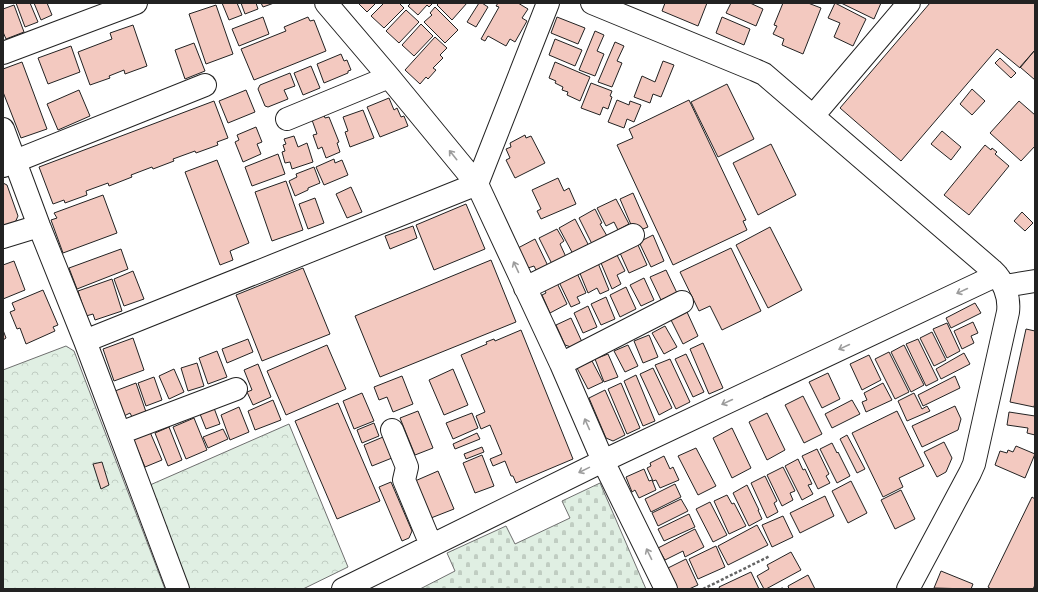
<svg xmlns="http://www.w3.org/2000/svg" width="1038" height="592" font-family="Quicksand,sans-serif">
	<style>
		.cemetery { fill: url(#cemetery-stones); stroke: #6f6f6f }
		.park { fill: url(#park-crowns); stroke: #6f6f6f }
		.building { fill: #f3c9c0; stroke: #222 }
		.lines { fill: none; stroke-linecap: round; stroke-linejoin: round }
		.minor-casing { stroke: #222; stroke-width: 24 }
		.path { stroke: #646464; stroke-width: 2.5; stroke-dasharray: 3 2; stroke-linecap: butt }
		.minor { stroke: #fff; stroke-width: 22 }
		.oneway { stroke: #9c9c9c }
	</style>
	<defs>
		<pattern id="cemetery-stones" width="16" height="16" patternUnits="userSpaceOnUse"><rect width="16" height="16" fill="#e0efe3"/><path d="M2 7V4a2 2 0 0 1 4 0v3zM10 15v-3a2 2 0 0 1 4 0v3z" fill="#c0cdc2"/></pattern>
		<pattern id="park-crowns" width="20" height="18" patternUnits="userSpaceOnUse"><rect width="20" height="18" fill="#e0efe3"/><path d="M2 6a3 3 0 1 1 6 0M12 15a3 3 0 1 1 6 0" fill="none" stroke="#c0cdc2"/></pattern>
	</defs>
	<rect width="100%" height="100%" fill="#fff"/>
	<path class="cemetery" d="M600 483 646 589H420L455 571 447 553 506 526 515 544 570 518 562 501Z"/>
	<path class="park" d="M66 346 74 351 165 589H3V370Z
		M289 424 348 567 303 589H189L150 485Z"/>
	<path class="building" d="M16 3H30L38 22 25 27Z
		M34 3H47L52 15 41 20Z
		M222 3H237L242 15 229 20Z
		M241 3H256L258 9 245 14Z
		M261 3H274L263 7Z
		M358 3H376L367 12Z
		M384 3H399L404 8 384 28 371 16Z
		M411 3H433L429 7 427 5 418 15 408 6Z
		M439 3H467L452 20 437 5Z
		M479 3H482L488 7 476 27 467 22Z
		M498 3H518L528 9 522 18 527 21 515 42 510 39 506 46 488 36 485 41 481 39 499 7 496 6Z
		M665 3H707L698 26 662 11Z
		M731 3H750L763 9 756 26 726 13Z
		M783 3H808L821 8 803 54 782 45 784 39 773 34 777 26 774 25Z
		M835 3 866 19 853 46 834 37 840 23 828 18Z
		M841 3H881L874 19Z
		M930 3H1035V50L1020 68 997 49 901 161 840 108Z
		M14 5 24 32 6 39 3 32V9Z
		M216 5 233 54 206 64 189 14Z
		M435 7 458 30 445 43 424 22 432 15 430 13Z
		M406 10 419 22 399 43 386 31Z
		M263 17 269 34 239 46 232 29Z
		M308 17 310 21 314 20 326 51 254 80 241 49 286 31 284 27Z
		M557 17 585 28 578 44 551 33Z
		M722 17 750 29 744 45 716 33Z
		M421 24 433 36 414 56 402 45Z
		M133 25 147 66 125 74 124 70 109 76 110 78 90 85 78 52 112 39 110 33Z
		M595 31 604 35 597 51 604 54 595 76 579 70Z
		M435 37 447 48 440 55 443 58 433 68 436 70 428 79 426 77 420 84 405 70Z
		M555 39 582 50 575 66 549 55Z
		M615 42 624 46 617 61 622 63 612 87 598 82Z
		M194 43 205 71 185 79 175 50Z
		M71 46 80 72 48 84 38 58Z
		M1035 50V80L1020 67Z
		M341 54 344 61 347 60 351 70 348 71V73L324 83 317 64Z
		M1000 58 1016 73 1011 78 995 63Z
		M663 61 674 65 661 97 653 94 650 103 634 97 642 76 655 82Z
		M22 62 47 129 21 138 3 92V69Z
		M555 62 590 77 580 101 567 95 568 92 562 90 563 87 555 83 556 81 549 78Z
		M311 66 320 88 303 95 294 73Z
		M290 73 295 86 284 90 288 99 268 107 265 106 258 89 260 85Z
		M591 83 612 91 610 96 612 97 608 109 603 107 600 115 581 108Z
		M727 84 754 139 718 157 691 102Z
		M972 89 985 101 972 115 960 104Z
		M79 90 90 116 58 130 47 104Z
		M246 90 255 112 228 123 219 101Z
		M389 98 394 110 397 108 401 117 404 116 408 126 380 137 367 107Z
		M617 100 629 105 630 101 641 105 634 122 627 119 624 128 608 122Z
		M689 100 746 220 743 221 747 230 673 265 617 145 633 138 629 129Z
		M214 101 228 138 217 142 218 145 196 153 195 151 173 159 174 161 153 169 152 167 131 175 132 177 109 186 108 183 86 191 87 195 65 203 64 200 53 204 39 167Z
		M1019 101 1035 115V146L1021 161 990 133Z
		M363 110 374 138 350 147 345 132 348 131 343 117Z
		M324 115 325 118 329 117 339 142 337 143 340 152 326 158 322 147 318 149 313 135 317 134 312 120Z
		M256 127 262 142 257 144 261 154 243 162 235 142 239 140 237 135Z
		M942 131 961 147 951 160 931 144Z
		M525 135 526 138 531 136 545 163 515 178 506 160 510 158 506 149 511 147 510 143Z
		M294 136 298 147 307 143 313 162 292 169 290 162 285 163 282 152 285 151 283 145 286 144 284 139Z
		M771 144 796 195 758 215 733 163Z
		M985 145 991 150 992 148 997 152 995 154 1009 166 969 215 944 195Z
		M278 154 285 174 252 186 245 167Z
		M334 159 335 163 342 160 348 175 324 185 316 167Z
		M217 160 249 243 230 251 233 260 220 265 185 172Z
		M314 167 320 183 308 188V190L295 196 289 181 297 177 296 174Z
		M558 178 564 191 569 188 576 204 541 219 537 211 541 209 532 190Z
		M286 181 303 230 272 241 255 192Z
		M3 183 7 185 18 216 14 225 3 229Z
		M351 187 362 212 347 218 336 194Z
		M633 193 648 227 638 231 632 227 620 199Z
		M103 195 117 233 63 253 51 220 57 218 54 213Z
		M315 198 324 223 308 229 299 204Z
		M616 199 629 224 618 230 614 222 606 226 597 208Z
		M466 204 485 249 434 270 416 225Z
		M595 209 602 223 600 224 607 236 592 244 579 218Z
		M1022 212 1033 223 1025 231 1014 221Z
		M575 219 589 246 573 254 559 228Z
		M413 226 417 238 390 249 385 236Z
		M770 227 802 290 768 308 736 245Z
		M557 229 564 241 560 244 566 257 552 264 539 238Z
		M653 235 664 261 651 267 639 242Z
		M535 239 548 266 537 272 534 266 528 268 518 248Z
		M638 245 647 265 629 273 620 253Z
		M731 248 761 311 722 330 710 306 699 311 680 272Z
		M121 249 128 269 77 289 69 268Z
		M617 255 625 271 617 275 621 284 612 289 601 263Z
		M491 260 516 322 380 377 355 316Z
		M14 261 25 290 3 299V265Z
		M598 263 609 290 600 294 597 288 588 293 579 271Z
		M303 268 330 334 262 361 236 295Z
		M666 270 677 293 661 300 650 277Z
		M133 271 144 299 124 306 114 279Z
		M577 273 586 293 577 297 580 303 571 307 559 282Z
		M644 278 654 300 641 306 630 285Z
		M112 279 122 311 95 320 93 314 86 316 78 291Z
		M557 283 567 304 550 313 542 295 546 293 544 289Z
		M626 287 636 309 620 317 610 295Z
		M43 290 58 325 53 327 55 331 26 344 20 328 17 329 10 312 15 310 12 303Z
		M606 297 615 319 601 325 591 304Z
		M975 303 981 313 951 328 946 318Z
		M588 306 597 327 583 333 574 313Z
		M687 312 698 336 683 344 671 320Z
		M571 318 582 342 571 347 565 345 556 325Z
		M973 322 978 333 971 336 974 343 962 349 954 331Z
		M947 323 960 351 947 358 933 329Z
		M665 326 677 347 664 354 652 333Z
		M1026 329 1035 331V402L1034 407 1010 402Z
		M3 330 6 338 3 340Z
		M521 330 573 459 516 483 513 476H511L505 461 493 466 490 459 502 454 490 425 481 429 476 416 485 412 461 355 487 344 486 342 494 339 495 341Z
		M932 332 946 360 934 366 920 338Z
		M649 335 658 357 643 363 634 341Z
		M133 338 144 370 114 381 103 349Z
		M248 339 253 352 227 363 222 349Z
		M918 339 938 380 926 386 906 344Z
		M703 343 723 388 709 394 690 349Z
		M327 345 346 389 286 415 267 371Z
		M628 345 638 366 625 372 614 351Z
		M904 345 924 385 911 392 891 352Z
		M217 351 227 377 208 384 199 358Z
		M889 352 909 392 895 399 875 359Z
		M964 353 970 364 941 379 936 369Z
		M608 354 618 377 604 382 595 359Z
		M686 354 704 392 693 397 675 359Z
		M869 355 881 380 862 390 850 364Z
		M670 359 690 402 676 409 655 365Z
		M592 361 603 382 588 389 577 368Z
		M197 363 204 386 188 391 181 368Z
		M258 364 271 397 253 405 247 392 252 390 244 370Z
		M653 368 672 408 659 415 640 374Z
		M174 369 184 392 169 399 159 376Z
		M453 369 468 405 444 415 429 380Z
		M828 373 840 399 822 408 809 382Z
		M636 375 655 421 643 426 624 381Z
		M402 376 413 404 393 412 387 397 379 400 374 387Z
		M955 376 960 388 923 406 918 395Z
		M154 377 162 400 146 406 138 383Z
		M136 383 146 412 132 417 130 413 124 416 115 391Z
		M621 383 640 428 627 434 608 389Z
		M883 383 892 400 866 412 862 402 867 400 864 393Z
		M605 390 625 435 613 441 606 438 589 398Z
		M362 393 374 421 354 429 343 401Z
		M914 393 922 409 927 406 930 411 907 421 898 401Z
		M803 396 822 434 804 443 785 405Z
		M273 400 281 420 255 430 248 411Z
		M852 400 860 414 832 428 825 414Z
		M338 403 380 501 337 519 295 421Z
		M955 406 961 419 958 430 922 447 912 426Z
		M239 407 249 432 230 440 221 415Z
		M214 408 220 424 206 429 200 414Z
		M418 411 433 448 415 455 400 418Z
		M897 411 924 466 899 478 903 487 883 497 852 433Z
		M1009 412 1035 416V435L1027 433 1028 428 1007 425Z
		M472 413 478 428 453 439 446 423Z
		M767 413 785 450 767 460 749 422Z
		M194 418 207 450 186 459 173 427Z
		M374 423 379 436 362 443 357 430Z
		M169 427 182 460 168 466 155 433Z
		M732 428 751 468 732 478 713 438Z
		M223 429 228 439 208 448 203 437Z
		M150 432 162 460 145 467 133 439Z
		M477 433 480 439 455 449 453 444Z
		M847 435 865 469 857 473 840 439Z
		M383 437 392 458 372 466 364 445Z
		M944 442 952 458 946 472 937 477 924 452Z
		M832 443 837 453 838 452 850 476 837 483 820 449Z
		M1016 446 1035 454 1025 478 995 465 1000 451 1007 453 1008 450 1013 452Z
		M482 447 484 452 466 459 464 454Z
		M696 448 716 486 698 495 678 456Z
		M817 449 829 474 826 476 830 483 818 489 802 456Z
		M482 455 494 486 475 493 463 463Z
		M664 456 670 469 673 467 679 480 660 488 656 480 653 481 647 468 651 466 650 463Z
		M798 459 803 470 805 469 812 484 808 485 813 494 802 500 785 466Z
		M102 462 109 485 101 489 93 464Z
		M783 467 795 491 790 493 793 500 782 506 767 475Z
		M644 469 649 481 652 480 656 490 639 498 635 490 632 492 626 477Z
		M438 471 454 509 431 518 415 481Z
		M765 476 777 501 774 503 778 512 767 518 751 483Z
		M851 481 867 513 848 523 832 491Z
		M391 482 412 531 409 538 402 541 379 487Z
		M675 484 681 497 651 512 645 499Z
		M747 485 759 510H758L762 519 749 526 733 493Z
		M901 490 915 519 895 529 881 500Z
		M727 495 732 504 734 503 746 526 729 534 714 501Z
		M825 496 834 516 800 533 790 513Z
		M1032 497 1035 499V585L1033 589H991L988 587Z
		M681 499 688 511 658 526 652 513Z
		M710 502 727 535 713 542 696 509Z
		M689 514 695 527 664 541 658 529Z
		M783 516 793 537 772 547 762 525Z
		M757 525 768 545 728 565 718 546Z
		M695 529 704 547 685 557 683 551 665 560 658 548Z
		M716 546 725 567 698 579 689 559Z
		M791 552 801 570 766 589H764L757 576 769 569 767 565Z
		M686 559 698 585 689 589H676L666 569Z
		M941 571 973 584 971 589 934 588Z
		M751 572 759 589H720L719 587Z
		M808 575 815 589H789L788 586Z"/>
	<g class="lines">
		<defs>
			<path id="minor" d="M326 3 389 77 477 184 561 364 603 461 666 589
				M592 3 755 70 764 74 992 270C1003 280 1010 296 1008 312L974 464 970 473 908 589
				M3 53 136 3
				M813 116 909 3
				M287 119 389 77
				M3 129 39 226 85 341 178 589
				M3 166 205 85
				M3 237 39 226
				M1005 286 1035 281
				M525 288 633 235
				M85 341 477 184 548 3
				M561 364 682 302
				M392 430 407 467 404 480 431 545
				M120 433 236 389
				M343 589 603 461 997 275"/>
		</defs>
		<use href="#minor" class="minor-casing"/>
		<path class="path" d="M703 589 770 556
			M782 589 783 588"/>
		<use href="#minor" class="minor"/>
	</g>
	<defs><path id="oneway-shaft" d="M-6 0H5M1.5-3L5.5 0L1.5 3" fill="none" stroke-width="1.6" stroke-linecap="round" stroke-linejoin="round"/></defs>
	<g class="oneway">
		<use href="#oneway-shaft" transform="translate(453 155) rotate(-129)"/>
		<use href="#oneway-shaft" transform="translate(516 267) rotate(-115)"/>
		<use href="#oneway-shaft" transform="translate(962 291) rotate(155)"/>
		<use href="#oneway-shaft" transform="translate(844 347) rotate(155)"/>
		<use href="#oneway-shaft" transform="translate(727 402) rotate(155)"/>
		<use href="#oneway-shaft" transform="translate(587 424) rotate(-114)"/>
		<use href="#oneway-shaft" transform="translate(584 470) rotate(154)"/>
		<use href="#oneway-shaft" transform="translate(649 554) rotate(-116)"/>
	</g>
	<rect width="1038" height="592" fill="none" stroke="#222222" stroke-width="8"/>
</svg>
